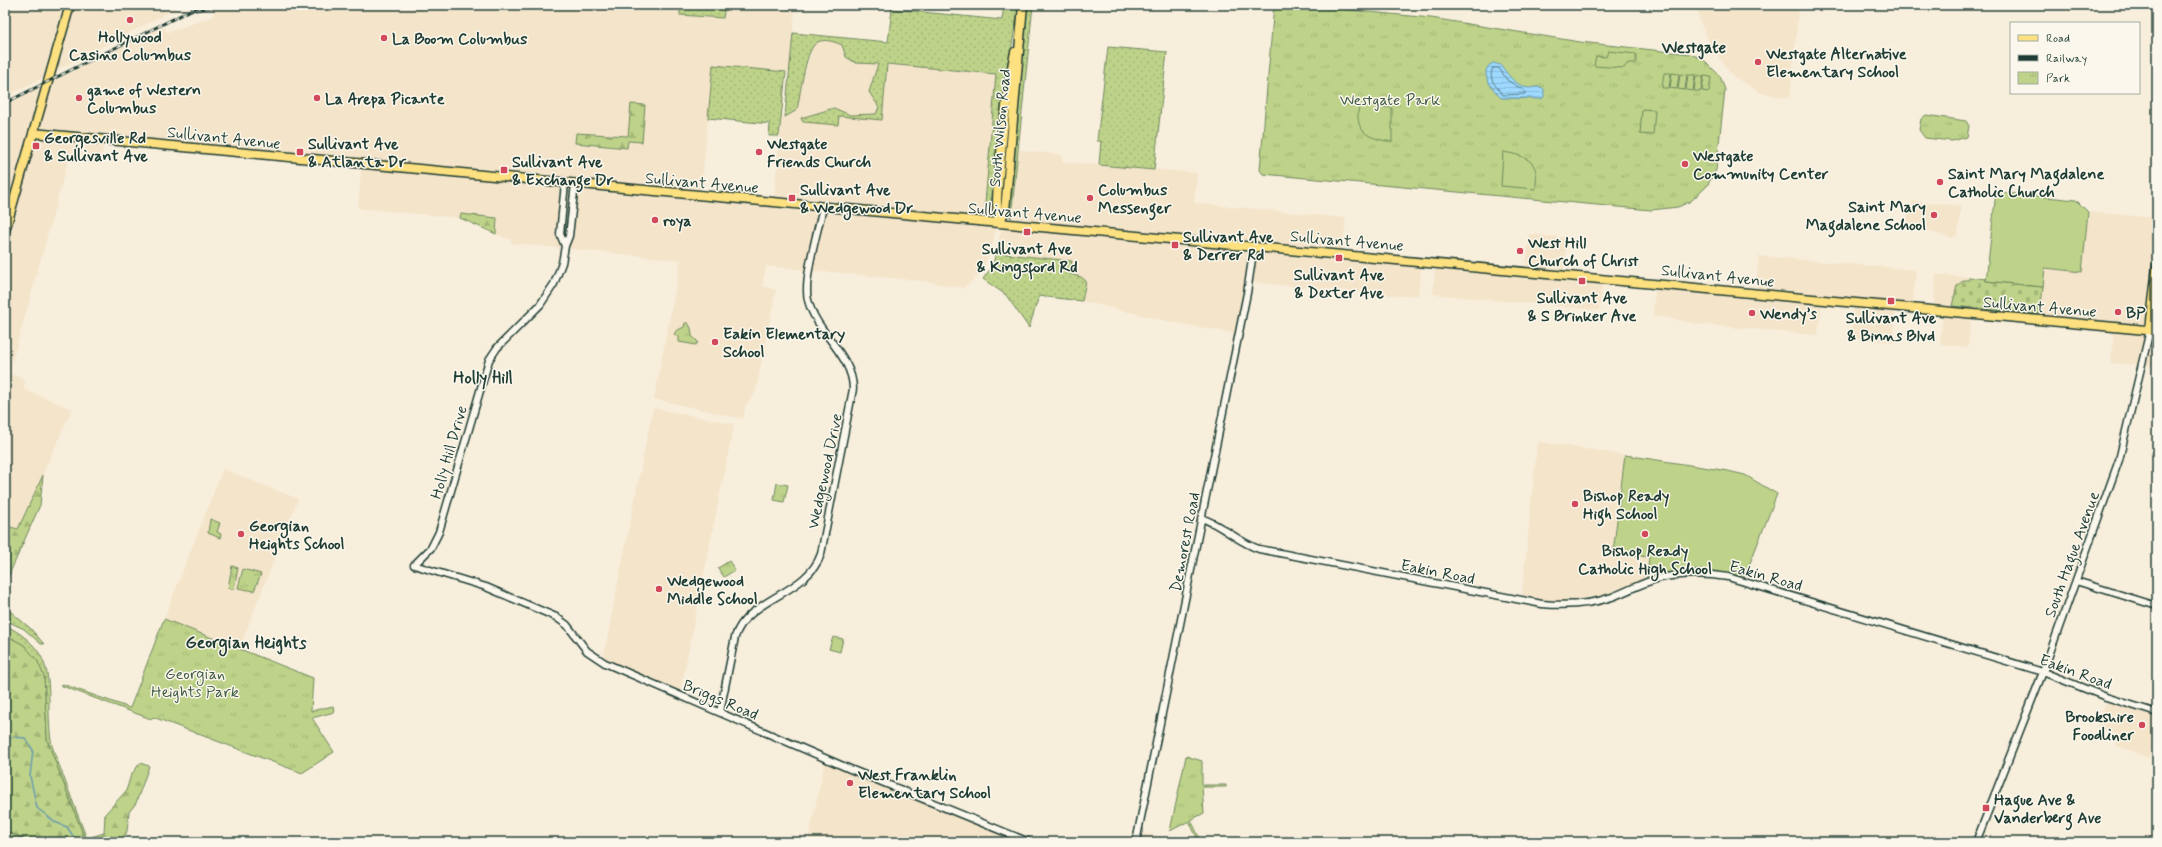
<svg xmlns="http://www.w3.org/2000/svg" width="2162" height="847" font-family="Mynerve,sans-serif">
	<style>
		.built { fill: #f4e4c9; fill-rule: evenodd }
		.grass { fill: url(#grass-dots); stroke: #6e885e }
		.forest { fill: url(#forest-firs); stroke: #6e885e }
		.cemetery { fill: url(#cemetery-stones); stroke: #6e885e }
		.park { fill: url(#park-tufts); stroke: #6e885e }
		.garden { fill: #bed389; stroke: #6e885e }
		.water { fill: url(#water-rules); stroke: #6b9bae }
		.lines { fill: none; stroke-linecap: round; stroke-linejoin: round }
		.shore { stroke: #527b85; stroke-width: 1 }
		.stream { stroke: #6b9bae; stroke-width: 1.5 }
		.minor-casing { stroke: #1f3d34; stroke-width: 9 }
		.major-casing { stroke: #1f3d34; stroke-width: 11 }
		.minor { stroke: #fbf7ec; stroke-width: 6 }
		.major { stroke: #fde080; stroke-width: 8 }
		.rail-casing { stroke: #1f3d34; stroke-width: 3 }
		.rail { stroke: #fbf7ec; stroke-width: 1.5; stroke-dasharray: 4.5; stroke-linecap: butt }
		.poi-dot { fill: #d1495b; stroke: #fbf7ec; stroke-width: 1.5 }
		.labels { text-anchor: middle; stroke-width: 3; stroke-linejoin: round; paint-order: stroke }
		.poi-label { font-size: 16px; font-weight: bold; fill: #1f3d34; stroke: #fbf7ec; text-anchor: start }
		.park-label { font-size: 16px; fill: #3f5b45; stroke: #fbf7ec }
		.street-label { font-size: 16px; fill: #1f3d34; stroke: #fbf7ec }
		.neighbourhood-label { font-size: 17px; font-weight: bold; fill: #1f3d34; stroke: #fbf7ec }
	</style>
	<defs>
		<pattern id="grass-dots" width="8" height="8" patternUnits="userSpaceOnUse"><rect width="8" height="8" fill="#bed389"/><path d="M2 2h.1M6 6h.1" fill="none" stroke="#a3b677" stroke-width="1.8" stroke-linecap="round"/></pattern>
		<pattern id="forest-firs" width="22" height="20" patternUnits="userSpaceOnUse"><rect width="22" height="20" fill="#bed389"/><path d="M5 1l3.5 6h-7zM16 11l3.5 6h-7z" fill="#a3b677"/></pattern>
		<pattern id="cemetery-stones" width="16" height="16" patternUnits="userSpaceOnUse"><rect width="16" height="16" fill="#bed389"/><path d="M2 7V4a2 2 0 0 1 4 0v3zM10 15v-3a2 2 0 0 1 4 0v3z" fill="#a3b677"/></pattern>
		<pattern id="park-tufts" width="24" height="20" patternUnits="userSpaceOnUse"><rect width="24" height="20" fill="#bed389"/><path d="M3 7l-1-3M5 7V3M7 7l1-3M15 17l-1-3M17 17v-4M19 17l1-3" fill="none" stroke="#a3b677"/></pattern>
		<pattern id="water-rules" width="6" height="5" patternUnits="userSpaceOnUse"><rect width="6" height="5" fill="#9ed9ff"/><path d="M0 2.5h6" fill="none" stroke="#88bbdb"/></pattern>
	</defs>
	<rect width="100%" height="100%" fill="#f8eedc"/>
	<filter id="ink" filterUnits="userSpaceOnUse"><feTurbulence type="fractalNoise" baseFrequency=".025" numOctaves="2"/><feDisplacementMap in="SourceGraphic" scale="8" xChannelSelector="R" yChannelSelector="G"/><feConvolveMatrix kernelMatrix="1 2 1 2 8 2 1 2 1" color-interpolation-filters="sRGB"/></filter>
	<g filter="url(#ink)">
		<path class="built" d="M5 5H183L5 97Z
			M212 5H680V15L723 18 725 5H795L790 72 713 66 701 191 774 197 782 116H785L800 92 802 80 814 44 819 41H833L842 45 846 57 856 63 878 64 869 92 880 107 876 114 850 115 833 108 802 118 803 122 838 125 839 116 882 120 887 64 997 74 984 217 996 229 991 251 978 276 963 288 924 281 766 266 762 286 776 290 755 394 746 404 743 419 654 399 681 260 511 243V240L496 234 497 218 461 215 460 218 358 208 362 163 104 139 101 164 68 161 9 373 26 381 23 389 72 409 18 529 10 527 5 535V105L162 27 168 32 214 16ZM576 133 628 136 627 148 575 143Z
			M1697 5H1799L1790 97 1787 98 1762 93 1734 77 1712 48 1700 22Z
			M1019 150 1062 155V162L1197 173 1194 203 1346 218 1342 252 1422 261 1418 295 1402 296 1250 282 1239 334 1176 323 1082 301 1086 281 1081 277 1069 274 1072 261 996 253 1001 231 1011 218Z
			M1913 201 1961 206 1958 232 1956 236 1952 238 1907 225 1906 221Z
			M2088 212 2157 218V366L2111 363 2114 329 2039 322 2045 268 2082 272Z
			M1529 234 1567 238 1564 274 1603 277 1599 310 1433 294 1436 262 1526 270Z
			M1759 256 1916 270 1912 309 1896 308 1893 342 1850 338 1854 304 1822 301 1818 335 1698 324 1653 315 1656 282 1755 292Z
			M1936 275 1969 277 1953 306 1972 308 1968 347 1940 344 1943 313 1933 312Z
			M653 408 734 424 680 692 603 659Z
			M1540 442 1625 455 1716 570H1693L1647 579 1605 596 1585 598 1577 602 1556 603 1524 599 1522 595 1537 445Z
			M223 469 298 499 239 649 164 619Z
			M2108 698 2157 714V730L2149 758 2116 745 2119 735 2097 726Z
			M825 761 969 822 1021 842H808Z
			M1134 832 1169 839 1168 842H1132Z"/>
		<path class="grass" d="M680 5H725L723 18 680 15Z
			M1004 5H1019L1007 73 994 196 989 203 985 204 996 74 887 64 882 120 839 116 838 125 803 122 801 118 834 108 850 115 876 114 879 107 869 92 878 64 856 63 846 57 842 45C835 42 822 37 815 44 805 53 800 96 797 110L785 117 793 33 888 42 892 9 1002 20Z
			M1027 5H1033L1011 218 1008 211Z
			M1108 47 1167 52 1154 170 1099 165 1101 141H1097Z
			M713 65 786 72 779 136H769L770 124 708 118Z
			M996 253 1072 261 1070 274 1081 277 1086 281 1082 301 1039 296 1029 328 1006 295 983 279 992 267Z
			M5 607 30 628 44 644H41L24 629 5 620Z
			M5 625C66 656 42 693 52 746L88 842H86L47 740 44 676 24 645 5 635Z
			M5 831 33 842H17L5 837Z"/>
		<path class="forest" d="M631 104 645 105 642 142 628 141 627 148 575 143 576 133 628 136Z
			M461 214 497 218 496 234 460 218Z
			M43 475 40 505 5 584V535L10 527 18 529Z
			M5 635 24 645 37 660 44 676 47 740 86 842H33L5 831V772L8 765V752L5 749Z
			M140 763 149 766 136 803 129 812 127 831 122 842H93L91 837 104 833 105 814 126 791 131 775Z"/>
		<path class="cemetery" d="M1969 277 1986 279V281L2043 287 2040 314 1952 306 1957 286 1964 280H1969Z"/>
		<path class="park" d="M1274 5H1298L1431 18 1580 42 1690 54 1703 59 1720 76 1725 90 1716 170 1707 186 1691 201 1678 207 1651 210 1263 174 1260 170Z
			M1926 115 1966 121 1969 126 1967 137 1952 141 1925 138 1919 130 1921 119Z
			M685 323H688L691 328 692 336 698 342 696 345 679 342V337L674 334 676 331 684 327Z
			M777 483 788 485 784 502 774 500Z
			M210 519 220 523 217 532 221 534 220 538 208 533Z
			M729 561 735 570 724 577 718 568Z
			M232 566 238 568 234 589 228 588Z
			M243 569 261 574 254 591 238 588Z
			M164 619 313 678 311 711 333 706 334 712 312 718 334 752 302 773 153 717 151 719 62 686V684L130 708Z
			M833 637 843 639 840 652 829 649Z
			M1186 756 1202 761V785H1226V787H1202L1204 813 1191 820 1201 841 1199 842 1189 821 1170 831Z"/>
		<path class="garden" d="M1608 51 1636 54V63H1628L1624 68 1594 66 1596 56 1606 57Z
			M1664 73H1671L1669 88H1662Z
			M1672 73 1679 74 1677 89 1670 88Z
			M1680 74 1687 75 1685 90 1678 89Z
			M1688 75H1695L1693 91 1686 90Z
			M1696 76H1703L1701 91H1694Z
			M1704 76 1711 77 1709 92 1702 91Z
			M1359 105 1392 108V142C1367 138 1354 132 1359 105Z
			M1642 109 1655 110 1653 135 1640 134Z
			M1503 152C1528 156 1541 162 1535 189L1501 186Z
			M1996 192 2076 200 2088 212 2082 272 2045 268 2043 287 1986 281Z
			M1625 455 1728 471 1745 475 1777 494 1745 576 1694 571 1669 574 1647 579 1649 557 1613 553Z"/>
		<path class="water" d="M1493 63 1501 65C1507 74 1516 86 1528 88 1532 88 1537 86 1541 87L1544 89V97L1541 99 1501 98C1494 90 1476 71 1493 63Z"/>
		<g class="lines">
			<path class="shore" d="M1493 68H1499L1507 80 1525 91V94L1503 95C1497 87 1487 79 1493 68Z"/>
			<path class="stream" d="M5 743 12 737 25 738 33 750 30 776 37 808 55 822 67 827 77 842"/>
			<defs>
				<path id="minor" d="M575 184 569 236 565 246 562 263 554 284 540 305 497 348 489 360 439 532 431 548 414 565 486 587 556 617 567 625 587 651 605 663 850 769 1029 842
					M565 246 560 234 565 183
					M1201 518C1223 525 1237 542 1259 549L1542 604C1565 606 1589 605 1612 597 1628 591 1643 582 1660 578 1683 573 1705 573 1728 577L2043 672 2106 697 2157 713
					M2076 581 2157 606
					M720 712 735 637C747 598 807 595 821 554L853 389C853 355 816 333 808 300 803 280 818 230 823 207
					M1136 842 1247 293 1254 246
					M1976 842 2043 672 2119 460 2150 330"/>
				<path id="major" d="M33 133 2157 331
					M999 223 1005 211 1023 5
					M999 223C995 204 998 185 1000 165 1003 127 1007 89 1015 52
					M5 231 70 5
					M2150 330 2157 266"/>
			</defs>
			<use href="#minor" class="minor-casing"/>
			<use href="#major" class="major-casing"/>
			<use href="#minor" class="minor"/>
			<use href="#major" class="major"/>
			<defs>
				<path id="rail" d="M196 10 219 5
					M5 103 201 5"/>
			</defs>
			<use href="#rail" class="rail-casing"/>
			<use href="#rail" class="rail"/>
		</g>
	</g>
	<g class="poi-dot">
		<circle cx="130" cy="20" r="4"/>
		<circle cx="384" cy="38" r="4"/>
		<circle cx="1758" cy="62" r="4"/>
		<circle cx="79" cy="98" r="4"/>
		<circle cx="317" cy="98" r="4"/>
		<rect x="32" y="142" width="8" height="8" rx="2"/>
		<rect x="296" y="148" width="8" height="8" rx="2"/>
		<circle cx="759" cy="152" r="4"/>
		<circle cx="1685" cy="164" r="4"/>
		<rect x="500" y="166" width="8" height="8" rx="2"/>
		<circle cx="1940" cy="182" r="4"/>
		<rect x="788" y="194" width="8" height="8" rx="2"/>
		<circle cx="1090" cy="198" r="4"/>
		<circle cx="1934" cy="215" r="4"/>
		<circle cx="655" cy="220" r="4"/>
		<rect x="1023" y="228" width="8" height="8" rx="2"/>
		<rect x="1171" y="241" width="8" height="8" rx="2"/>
		<circle cx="1520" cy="251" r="4"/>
		<rect x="1335" y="254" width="8" height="8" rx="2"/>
		<rect x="1578" y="277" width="8" height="8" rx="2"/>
		<rect x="1887" y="297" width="8" height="8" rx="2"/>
		<circle cx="2118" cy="312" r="4"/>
		<circle cx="1752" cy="313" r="4"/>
		<circle cx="715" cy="342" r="4"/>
		<circle cx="1575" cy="504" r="4"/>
		<circle cx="241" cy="534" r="4"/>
		<circle cx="1645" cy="534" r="4"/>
		<circle cx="659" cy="589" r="4"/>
		<circle cx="2142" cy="725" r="4"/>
		<circle cx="850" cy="783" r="4"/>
		<rect x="1982" y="804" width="8" height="8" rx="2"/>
	</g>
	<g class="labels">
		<g class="poi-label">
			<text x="130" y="42" text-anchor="middle">Hollywood<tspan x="130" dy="18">Casino Columbus</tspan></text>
			<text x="392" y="44">La Boom Columbus</text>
			<text x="1766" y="59">Westgate Alternative<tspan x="1766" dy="18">Elementary School</tspan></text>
			<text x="87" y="95">game of Western<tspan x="87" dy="18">Columbus</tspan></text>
			<text x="325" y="104">La Arepa Picante</text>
			<text x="44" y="143">Georgesville Rd<tspan x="44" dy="18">&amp; Sullivant Ave</tspan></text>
			<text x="308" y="149">Sullivant Ave<tspan x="308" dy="18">&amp; Atlanta Dr</tspan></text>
			<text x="767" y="149">Westgate<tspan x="767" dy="18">Friends Church</tspan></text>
			<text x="1693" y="161">Westgate<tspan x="1693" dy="18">Community Center</tspan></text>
			<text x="512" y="167">Sullivant Ave<tspan x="512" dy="18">&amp; Exchange Dr</tspan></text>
			<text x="1948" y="179">Saint Mary Magdalene<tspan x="1948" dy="18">Catholic Church</tspan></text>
			<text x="800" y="195">Sullivant Ave<tspan x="800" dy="18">&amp; Wedgewood Dr</tspan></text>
			<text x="1098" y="195">Columbus<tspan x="1098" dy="18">Messenger</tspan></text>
			<text x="1926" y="212" text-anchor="end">Saint Mary<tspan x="1926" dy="18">Magdalene School</tspan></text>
			<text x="663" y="226">roya</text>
			<text x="1183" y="242">Sullivant Ave<tspan x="1183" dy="18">&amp; Derrer Rd</tspan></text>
			<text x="1528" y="248">West Hill<tspan x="1528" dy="18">Church of Christ</tspan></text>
			<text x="1027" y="254" text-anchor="middle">Sullivant Ave<tspan x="1027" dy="18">&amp; Kingsford Rd</tspan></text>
			<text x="1339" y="280" text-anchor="middle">Sullivant Ave<tspan x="1339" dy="18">&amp; Dexter Ave</tspan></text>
			<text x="1582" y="303" text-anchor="middle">Sullivant Ave<tspan x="1582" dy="18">&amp; S Brinker Ave</tspan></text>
			<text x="2126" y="318">BP</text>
			<text x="1760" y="319">Wendy’s</text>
			<text x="1891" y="323" text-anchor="middle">Sullivant Ave<tspan x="1891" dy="18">&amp; Binns Blvd</tspan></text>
			<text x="723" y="339">Eakin Elementary<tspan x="723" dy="18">School</tspan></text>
			<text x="1583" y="501">Bishop Ready<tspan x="1583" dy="18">High School</tspan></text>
			<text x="249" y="531">Georgian<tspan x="249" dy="18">Heights School</tspan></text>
			<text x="1645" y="556" text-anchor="middle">Bishop Ready<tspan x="1645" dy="18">Catholic High School</tspan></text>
			<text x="667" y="586">Wedgewood<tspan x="667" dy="18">Middle School</tspan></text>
			<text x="2134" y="722" text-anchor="end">Brookshire<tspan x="2134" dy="18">Foodliner</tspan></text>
			<text x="858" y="780">West Franklin<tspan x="858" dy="18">Elementary School</tspan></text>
			<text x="1994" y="805">Hague Ave &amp;<tspan x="1994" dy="18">Vanderberg Ave</tspan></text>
		</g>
		<g class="park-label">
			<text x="1390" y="105">Westgate Park</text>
			<text x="195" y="679">Georgian<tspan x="195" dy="18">Heights Park</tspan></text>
		</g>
		<g class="street-label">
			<text transform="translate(999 128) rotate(-85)" y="6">South Wilson Road</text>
			<text transform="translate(224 137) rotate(6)" y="6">Sullivant Avenue</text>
			<text transform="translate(702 182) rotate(5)" y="6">Sullivant Avenue</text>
			<text transform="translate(1025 212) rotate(5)" y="6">Sullivant Avenue</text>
			<text transform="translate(1347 240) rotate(5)" y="6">Sullivant Avenue</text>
			<text transform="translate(1718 275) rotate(6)" y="6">Sullivant Avenue</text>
			<text transform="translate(2040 306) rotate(5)" y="6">Sullivant Avenue</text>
			<text transform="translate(448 452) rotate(-74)" y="6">Holly Hill Drive</text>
			<text transform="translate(824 471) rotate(-78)" y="6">Wedgewood Drive</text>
			<text transform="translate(1184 542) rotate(-79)" y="6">Demorest Road</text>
			<text transform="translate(2071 554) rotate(-70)" y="6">South Hague Avenue</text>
			<text transform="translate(1438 571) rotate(11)" y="6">Eakin Road</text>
			<text transform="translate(1766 575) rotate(16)" y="6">Eakin Road</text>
			<text transform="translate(2076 671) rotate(20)" y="6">Eakin Road</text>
			<text transform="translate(721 699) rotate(23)" y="6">Briggs Road</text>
		</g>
		<g class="neighbourhood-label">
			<text x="1694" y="53">Westgate</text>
			<text x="483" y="383">Holly Hill</text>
			<text x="246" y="648">Georgian Heights</text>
		</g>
	</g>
	<rect width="2162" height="847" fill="none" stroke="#fbf7ec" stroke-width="20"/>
	<rect x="10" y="10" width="2142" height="827" fill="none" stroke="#1f3d34" stroke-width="1.5" filter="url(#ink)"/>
	<rect x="2010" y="22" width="130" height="72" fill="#fbf7ec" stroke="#a3ada2"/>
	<rect x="2018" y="35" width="20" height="6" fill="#fde080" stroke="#a3ada2"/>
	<text x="2046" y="42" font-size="12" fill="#1f3d34">Road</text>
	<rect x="2018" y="55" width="20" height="6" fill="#1f3d34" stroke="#a3ada2"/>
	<text x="2046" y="62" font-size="12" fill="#1f3d34">Railway</text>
	<rect x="2018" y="72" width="20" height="12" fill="url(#park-tufts)" stroke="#a3ada2"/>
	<text x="2046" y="82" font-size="12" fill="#1f3d34">Park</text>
</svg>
